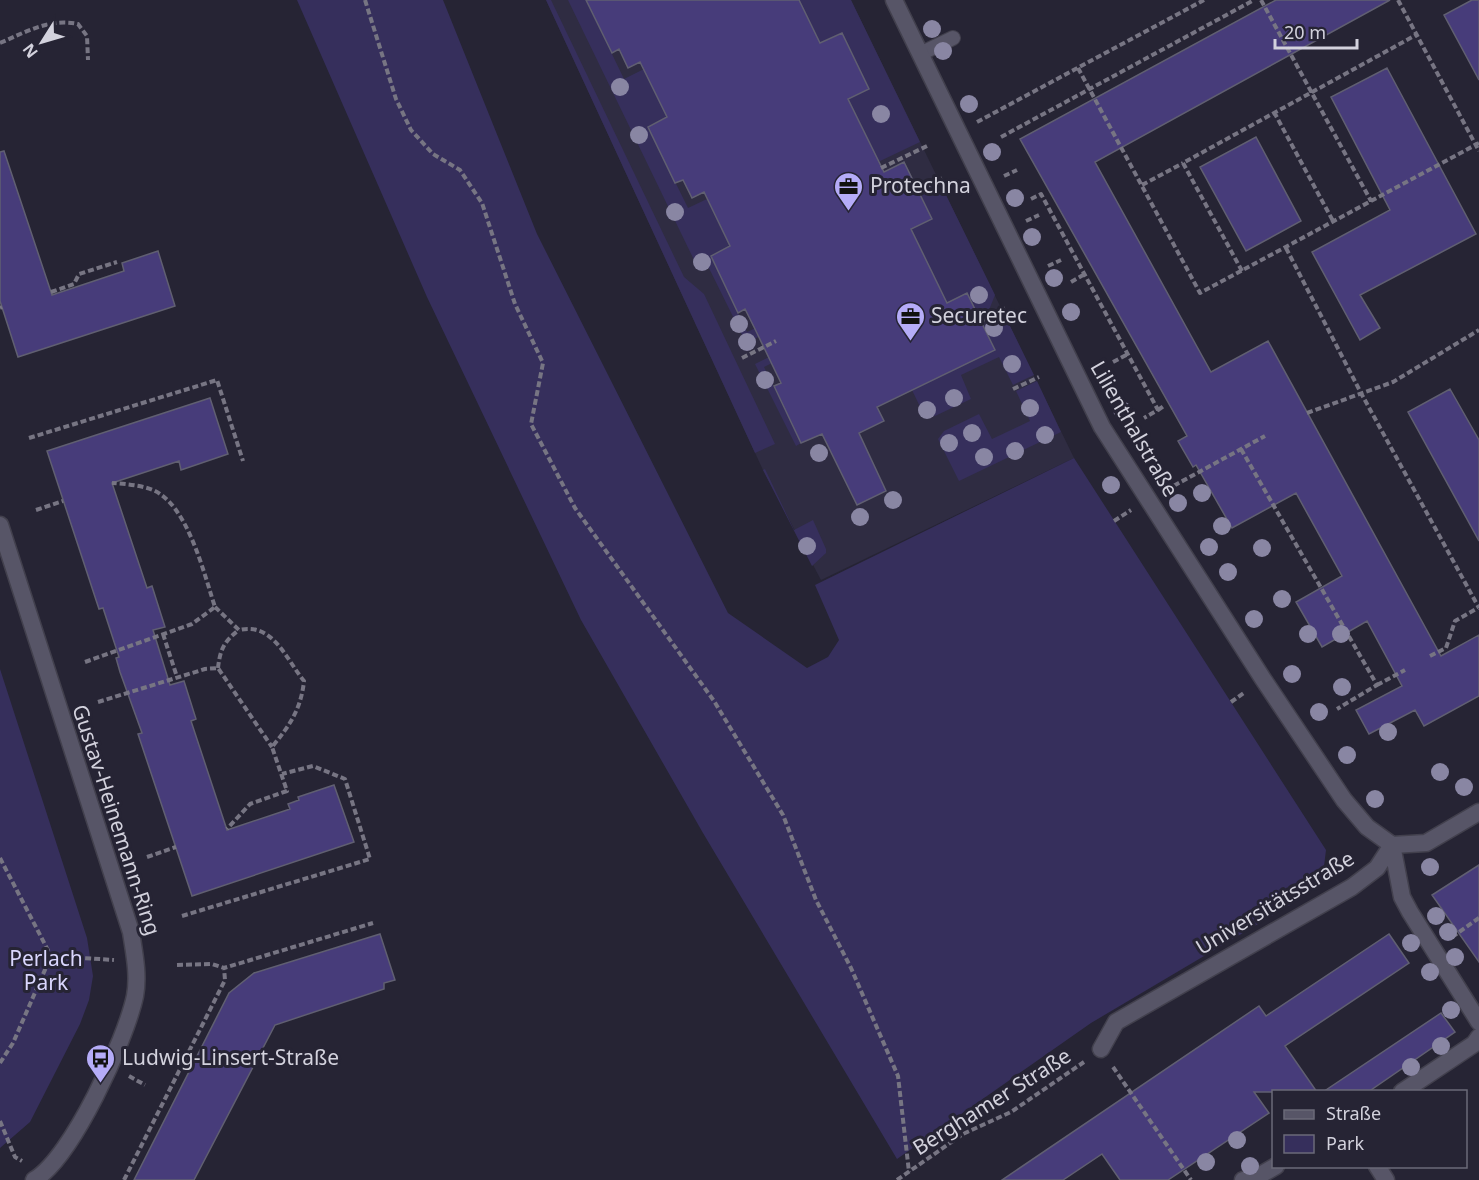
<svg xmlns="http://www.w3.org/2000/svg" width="1479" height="1180" font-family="'Noto Sans',sans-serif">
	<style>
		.built { fill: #2f2c42 }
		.green { fill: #362f5c }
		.building { fill: #473c7a; stroke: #605f71; stroke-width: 1.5 }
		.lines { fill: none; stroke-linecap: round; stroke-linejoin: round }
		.service-casing { stroke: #42404d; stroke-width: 16 }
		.minor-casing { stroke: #42404d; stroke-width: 19 }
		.path { stroke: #777583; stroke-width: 4; stroke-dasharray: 6 3; stroke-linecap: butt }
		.service { stroke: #575567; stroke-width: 14 }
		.minor { stroke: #575567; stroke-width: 16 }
		.tree { fill: #8986a3 }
		.labels { text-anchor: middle; stroke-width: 6; stroke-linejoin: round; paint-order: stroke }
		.poi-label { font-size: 21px; fill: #d3d2dd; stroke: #262434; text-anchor: start }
		.street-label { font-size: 21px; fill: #d3d2dd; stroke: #262434 }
		.park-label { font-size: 21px; fill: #dad7fe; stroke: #262434 }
	</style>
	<rect width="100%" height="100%" fill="#262434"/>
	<path class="built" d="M546 0H851L1074 458 821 580 763 470Z"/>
	<path class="green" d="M297 0H443L537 234 728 613 807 668 828 657 839 640 815 585 1074 458 1326 850 1322 882 1290 905 1091 1023 897 1159 703 833 581 620 427 297Z
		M546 0H551L684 277 704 294 775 444 755 453Z
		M568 0H586L624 79 644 69 667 117 648 127 688 208 707 199 730 246 711 256 747 332 767 323 771 331 746 343 705 260 696 264Z
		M799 0H851L920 142 878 162 848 99 869 89 842 33 820 43Z
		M931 190 946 195 995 295 989 310 978 316 967 293 947 303 911 229 932 219 921 196Z
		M994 321 1010 326 1034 375 1013 385 999 357 961 375 971 399 935 416 924 415 912 390 995 349 983 326Z
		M781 351 784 357 764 367 801 443 796 446 755 364Z
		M1037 381 1061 432 959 481 938 439 944 431 979 414 992 439 1030 421 1016 391Z
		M765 469 794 530 813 520 826 549V553L812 566 763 470Z
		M0 669 87 938 93 976 89 1000 80 1024 30 1122 0 1148Z"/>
	<path class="building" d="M586 0H799L820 43 842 33 869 89 848 99 884 172 904 162 932 219 911 229 947 303 967 293 995 350 877 407 884 421 859 433 886 491 857 505 822 434 801 443 774 386 781 383 754 327 745 309 738 313 711 256 730 246 704 192 692 198 683 180 675 183 648 127 667 117 640 62 628 68 619 49 612 53Z
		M1276 0H1390L1095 162 1211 372 1268 341 1441 656 1479 635V696L1424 726 1415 710 1369 734 1356 710 1402 686 1367 621 1322 647 1296 602 1342 576 1296 493 1232 528 1196 465 1193 467 1178 441 1187 436 1020 139Z
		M1472 0H1479V80L1444 15Z
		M1387 68 1476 234 1360 295 1380 328 1360 340 1312 252 1390 210 1331 97Z
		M1256 137 1301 221 1246 251 1200 167Z
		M4 151 52 295 124 271 122 263 158 251 175 306 18 357 0 301V152Z
		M1450 389 1479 440V541L1408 412Z
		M210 398 228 454 181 470 179 461 112 483 147 588 152 586 165 627 153 630 170 685 184 681 196 719 191 721 227 830 290 809 288 804 299 800 298 797 334 785 354 842 192 896 138 734 142 733 120 672 116 658 119 657 103 608 99 609 47 451Z
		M1479 865V962L1432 895Z
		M380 934 395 980 384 983V989L275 1025 194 1180H134L229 993 254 973Z
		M1389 934 1409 963 1285 1046 1317 1092H1254L1269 1113 1168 1180H1120L1102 1154 1063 1180H1002L1259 1006 1266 1016Z
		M1441 1013 1455 1032 1368 1092H1323Z"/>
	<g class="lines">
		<defs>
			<path id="service" d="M920 54 953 38"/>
			<path id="minor" d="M894 0 1102 427 1263 679 1344 800 1367 827 1392 845
				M0 525 131 932C134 952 139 975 135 996 126 1039 72 1158 34 1180
				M1392 845 1402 897 1410 912 1479 1022
				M1392 845 1426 843 1479 812
				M1101 1049 1116 1022 1352 887 1377 868 1392 845
				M1402 1092 1474 1044 1479 1037
				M1377 1166 1386 1180
				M1243 1180 1257 1177 1276 1166"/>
		</defs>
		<use href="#service" class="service-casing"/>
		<use href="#minor" class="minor-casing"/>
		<path class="path" d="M365 0 396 99 411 130 433 154 460 170 482 203 515 304 543 363 531 424 575 508 714 701 783 815 816 900 851 968 898 1076 909 1172
			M1261 0 1371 201
			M1398 0 1479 151
			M0 43C26 32 49 18 78 24L87 36 88 60
			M1078 68 1200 293 1479 143
			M1274 112 1333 221
			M977 122 1204 0
			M1001 137 1254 0
			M881 168 927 146
			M1004 176 1017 170
			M1142 185 1183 163
			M918 191 942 178
			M1031 199 1041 194 1158 410 1144 418
			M1026 221 1039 215
			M1286 248 1361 393 1479 608
			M1048 266 1061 260
			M1242 271 1183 163 1416 35
			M1071 282 1085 274
			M51 292 74 284 79 274 117 262
			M0 308 2 307
			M981 321 1005 308
			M742 358 776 341
			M1113 362 1128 354
			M1013 389 1039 377
			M1158 410 1165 405
			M1307 413 1393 382 1479 330
			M29 438 217 380 243 461
			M1241 449 1377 685 1337 709
			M1166 490 1265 436
			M36 510 63 501
			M1114 521 1131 510
			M215 607 239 630C273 622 286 659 304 681 301 709 290 725 272 747L287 791 250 804 227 829
			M163 634 177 677
			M1430 656 1446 648 1455 621 1478 608
			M85 662 192 624 215 607C204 574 188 505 153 490 140 485 126 484 112 483
			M218 668C220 650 224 641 239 630
			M1377 685 1405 670
			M98 702 205 669 218 668 272 747
			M1231 702 1245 692
			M147 857 176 847
			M0 858 51 956
			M182 916 370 859 345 779 313 766 282 774
			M1452 937 1479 918
			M177 965 212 964 224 968 373 923
			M0 1063 13 1043 51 956 114 960
			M1113 1067 1191 1180
			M129 1076 145 1085
			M0 1121 15 1157 22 1161
			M124 1180 225 980 224 968
			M897 1180 963 1134 1011 1112 1084 1062"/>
		<use href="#service" class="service"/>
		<use href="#minor" class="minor"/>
	</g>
	<g class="tree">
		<circle cx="932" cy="29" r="9"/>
		<circle cx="943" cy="51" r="9"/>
		<circle cx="620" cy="87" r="9"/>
		<circle cx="969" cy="104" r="9"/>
		<circle cx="881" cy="114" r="9"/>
		<circle cx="639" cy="135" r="9"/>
		<circle cx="992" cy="152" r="9"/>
		<circle cx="1015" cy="198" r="9"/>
		<circle cx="675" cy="212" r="9"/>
		<circle cx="1032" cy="237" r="9"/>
		<circle cx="702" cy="262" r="9"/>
		<circle cx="1054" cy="278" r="9"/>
		<circle cx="979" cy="295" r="9"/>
		<circle cx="1071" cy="312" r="9"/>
		<circle cx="739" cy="324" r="9"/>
		<circle cx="994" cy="328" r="9"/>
		<circle cx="747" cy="342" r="9"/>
		<circle cx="1012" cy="364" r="9"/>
		<circle cx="765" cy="380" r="9"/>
		<circle cx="954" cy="398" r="9"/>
		<circle cx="1030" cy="408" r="9"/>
		<circle cx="927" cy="410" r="9"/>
		<circle cx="1122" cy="410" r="9"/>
		<circle cx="972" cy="433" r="9"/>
		<circle cx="1045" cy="435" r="9"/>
		<circle cx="949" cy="443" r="9"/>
		<circle cx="1015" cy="451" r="9"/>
		<circle cx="819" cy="453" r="9"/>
		<circle cx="984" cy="457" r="9"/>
		<circle cx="1111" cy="485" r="9"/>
		<circle cx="1202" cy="493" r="9"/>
		<circle cx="893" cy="500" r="9"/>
		<circle cx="1178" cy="503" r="9"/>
		<circle cx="860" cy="517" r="9"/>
		<circle cx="1222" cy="526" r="9"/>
		<circle cx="807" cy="546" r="9"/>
		<circle cx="1209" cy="547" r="9"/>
		<circle cx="1262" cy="548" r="9"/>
		<circle cx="1228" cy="572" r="9"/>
		<circle cx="1282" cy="599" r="9"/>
		<circle cx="1254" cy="619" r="9"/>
		<circle cx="1308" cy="634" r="9"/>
		<circle cx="1341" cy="634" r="9"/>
		<circle cx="1292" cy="674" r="9"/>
		<circle cx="1342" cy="687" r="9"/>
		<circle cx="1319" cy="712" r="9"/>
		<circle cx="1388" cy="732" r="9"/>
		<circle cx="1347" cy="755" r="9"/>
		<circle cx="1440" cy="772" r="9"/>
		<circle cx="1464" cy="787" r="9"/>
		<circle cx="1375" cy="799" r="9"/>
		<circle cx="1430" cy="867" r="9"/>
		<circle cx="1436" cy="916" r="9"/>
		<circle cx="1448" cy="932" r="9"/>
		<circle cx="1411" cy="943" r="9"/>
		<circle cx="1455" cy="957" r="9"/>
		<circle cx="1430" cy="972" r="9"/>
		<circle cx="1451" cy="1010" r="9"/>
		<circle cx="1441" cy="1046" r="9"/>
		<circle cx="1411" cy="1067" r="9"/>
		<circle cx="1237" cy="1140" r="9"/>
		<circle cx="1206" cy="1162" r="9"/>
		<circle cx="1250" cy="1166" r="9"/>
	</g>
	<defs>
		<symbol id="office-pin" viewBox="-11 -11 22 30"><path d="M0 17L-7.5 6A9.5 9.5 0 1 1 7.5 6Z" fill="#b5acf8" stroke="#262434"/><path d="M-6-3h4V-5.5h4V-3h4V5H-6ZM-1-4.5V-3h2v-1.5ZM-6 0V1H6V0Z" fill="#111"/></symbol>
		<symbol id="bus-pin" viewBox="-11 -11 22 30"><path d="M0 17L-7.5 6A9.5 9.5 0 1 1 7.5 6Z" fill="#b5acf8" stroke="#262434"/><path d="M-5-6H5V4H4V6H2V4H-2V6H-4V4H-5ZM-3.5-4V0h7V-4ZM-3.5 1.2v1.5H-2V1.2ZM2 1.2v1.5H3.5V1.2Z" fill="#111"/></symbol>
	</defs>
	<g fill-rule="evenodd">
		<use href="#office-pin" x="832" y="170" width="33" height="45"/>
		<use href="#office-pin" x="894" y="300" width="33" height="45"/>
		<use href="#bus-pin" x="84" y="1042" width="33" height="45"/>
	</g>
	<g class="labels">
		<g class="poi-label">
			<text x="870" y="193">Protechna</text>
			<text x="931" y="323">Securetec</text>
			<text x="122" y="1065">Ludwig-Linsert-Straße</text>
		</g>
		<g class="street-label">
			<text transform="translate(1134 429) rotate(60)" y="7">Lilienthalstraße</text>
			<text transform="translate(116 820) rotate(72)" y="7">Gustav-Heinemann-Ring</text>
			<text transform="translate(1275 903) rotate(-31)" y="7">Universitätsstraße</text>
			<text transform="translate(992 1102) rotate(-32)" y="7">Berghamer Straße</text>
		</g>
		<g class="park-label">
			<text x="46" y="966">Perlach<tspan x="46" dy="24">Park</tspan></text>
		</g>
	</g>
	<rect x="1272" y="1090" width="195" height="78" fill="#262434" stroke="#6b6a78" stroke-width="1.5"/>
	<rect x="1284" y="1110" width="30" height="9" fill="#575567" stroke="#6b6a78" stroke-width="1.5"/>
	<text x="1326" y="1120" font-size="18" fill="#d3d2dd">Straße</text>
	<rect x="1284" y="1135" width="30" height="18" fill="#362f5c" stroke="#6b6a78" stroke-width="1.5"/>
	<text x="1326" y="1150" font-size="18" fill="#d3d2dd">Park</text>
	<g transform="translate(42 42) rotate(233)" stroke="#262434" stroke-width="4.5" paint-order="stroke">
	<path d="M0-4.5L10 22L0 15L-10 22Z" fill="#d3d2dd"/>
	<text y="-9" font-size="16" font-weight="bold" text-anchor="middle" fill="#d3d2dd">N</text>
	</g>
	<path d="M1275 39v9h82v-9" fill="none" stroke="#d3d2dd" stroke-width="3"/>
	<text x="1284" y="39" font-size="18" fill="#d3d2dd" stroke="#262434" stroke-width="4.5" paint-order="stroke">20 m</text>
</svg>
